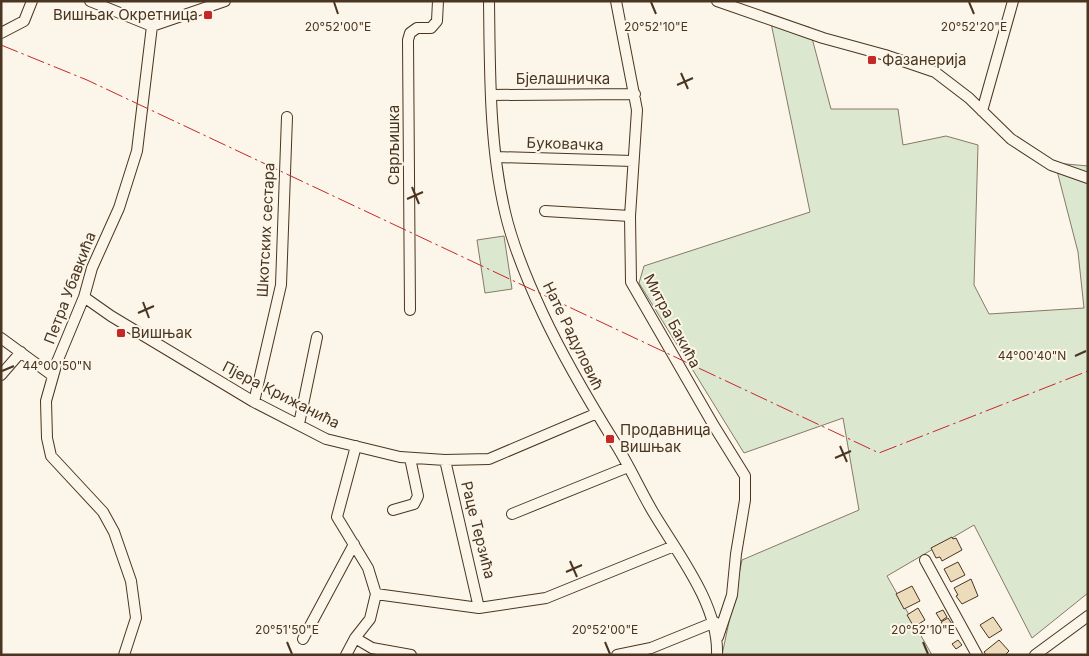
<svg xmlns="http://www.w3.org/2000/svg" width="1089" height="656" font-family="Inter,sans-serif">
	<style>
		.green { fill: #dce7d0; stroke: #887966 }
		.building { fill: #ecdcbc; stroke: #4a3520 }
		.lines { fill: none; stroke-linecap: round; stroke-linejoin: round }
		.minor-casing { stroke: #4a3520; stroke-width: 12 }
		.minor { stroke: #fbf6e9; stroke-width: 10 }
		.power { stroke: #c62828; stroke-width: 1; stroke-dasharray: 18 4 2.5 4; stroke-linecap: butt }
		.ticks { fill: none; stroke: #4a3520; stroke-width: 2 }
		.poi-dot { fill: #c62828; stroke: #fbf6e9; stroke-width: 2 }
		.labels { text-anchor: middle; stroke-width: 4; stroke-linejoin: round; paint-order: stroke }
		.poi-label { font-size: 15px; fill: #4a3520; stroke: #fbf6e9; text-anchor: start }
		.street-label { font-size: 15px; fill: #4a3520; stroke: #fbf6e9 }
		.ticks-label { font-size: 12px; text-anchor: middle; fill: #4a3520; stroke: #fbf6e9; stroke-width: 4; stroke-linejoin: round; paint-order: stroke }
	</style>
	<rect width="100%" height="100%" fill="#fbf6e9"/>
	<path class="green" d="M770 18 809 27 831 109H898L903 145 946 136 978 145 974 285 989 314 1084 308 1078 252 1055 163 1088 166V593L1032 638 974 525 887 576 932 655H722L742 560 859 510 843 418 744 453 639 283 644 266 810 212Z
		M504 236 512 289 485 293 477 240Z"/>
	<path class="building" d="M952 537 953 539 956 538 962 550 942 561 940 557 936 558 931 548Z
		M958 562 965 575 951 582 944 569Z
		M971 579 978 596 962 604 956 596 958 595 954 588Z
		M912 586 920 601 904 609 896 594Z
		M918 608 925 620 914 627 907 615Z
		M943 610 947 617 941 621 936 613Z
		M993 617 1002 630 989 638 980 625Z
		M948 618 952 624 945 628 941 622Z
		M958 640 962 645 956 649 952 644Z
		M999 640 1009 651 1005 655H986L984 652Z"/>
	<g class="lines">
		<defs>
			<path id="minor" d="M90 1 152 26
				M489 1C490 70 489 144 505 212 513 247 528 282 543 314 564 359 589 401 615 443 629 465 640 490 653 512 678 554 719 605 717 655
				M616 1 637 110 630 216 631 282 714 426 745 476V500L736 554 732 595 718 637
				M717 1 823 38 885 55 935 72 969 98 1011 139 1051 165 1088 178
				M152 26 225 1
				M1 33 24 21 32 1
				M492 95 635 94
				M982 111 1013 1
				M496 157 633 161
				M545 211 630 216
				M84 297 111 316 254 402 326 439 400 457 445 460 489 459 595 414
				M410 310 408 40 410 33 417 28H431L437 21 438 1
				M1 338 53 376
				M1 375 21 352
				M254 402 281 285 287 117
				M299 424 317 337
				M445 460 479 608
				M393 510 414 504 418 496 410 458
				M512 514 628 467
				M925 560 977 655
				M376 594 479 608 546 598 674 546
				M355 638 372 648 411 655
				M303 639 354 544
				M124 655 136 618 131 581 114 532 103 512 51 456 47 438 46 401 57 362 84 297 92 268 119 208 137 151 152 26
				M346 655 355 638 370 619 376 594 368 568 337 517 356 446
				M617 655 651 648 715 622
				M1035 655 1088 616"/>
		</defs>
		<use href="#minor" class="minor-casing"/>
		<use href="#minor" class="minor"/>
		<path class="power" d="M1 45 87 80 879 453 1088 371"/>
	</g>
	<path class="ticks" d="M334 2 338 14M651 2 656 14M969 2 974 14M681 73 688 89M677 85 693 78M412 187 419 204M407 199 423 192M143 302 149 318M138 313 154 306M1075 356 1086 351M2 371 14 366M840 446 847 462M835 458 851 451M570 561 577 577M566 572 582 565M287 642 292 654M605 642 610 654M923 642 928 654"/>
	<g class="poi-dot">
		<rect x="203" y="10" width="10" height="10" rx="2.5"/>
		<rect x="867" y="55" width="10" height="10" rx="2.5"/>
		<rect x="116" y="328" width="10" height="10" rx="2.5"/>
		<rect x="605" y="434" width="10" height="10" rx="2.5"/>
	</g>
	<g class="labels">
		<g class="poi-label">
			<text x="198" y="20" text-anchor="end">Вишњак Окретница</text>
			<text x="882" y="65">Фазанерија</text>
			<text x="131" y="338">Вишњак</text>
			<text x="620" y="435">Продавница<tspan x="620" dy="17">Вишњак</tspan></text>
		</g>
		<g class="street-label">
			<text x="563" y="84">Бјелашничка</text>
			<text transform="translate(565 144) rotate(2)" y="5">Буковачка</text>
			<text transform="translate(394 145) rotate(-90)" y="5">Сврљишка</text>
			<text transform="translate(266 230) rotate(-87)" y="5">Шкотских сестара</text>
			<text transform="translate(70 288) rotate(-69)" y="5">Петра Убавкића</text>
			<text transform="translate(672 321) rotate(62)" y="5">Митра Бакића</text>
			<text transform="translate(573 336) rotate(64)" y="5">Нате Радуловић</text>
			<text transform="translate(281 395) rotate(27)" y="5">Пјера Крижанића</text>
			<text transform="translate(478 530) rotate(76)" y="5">Раце Терзића</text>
		</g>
	</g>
	<g class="ticks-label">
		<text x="338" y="31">20°52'00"E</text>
		<text x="656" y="31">20°52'10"E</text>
		<text x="974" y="31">20°52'20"E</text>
		<text x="1032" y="360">44°00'40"N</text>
		<text x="57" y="370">44°00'50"N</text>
		<text x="287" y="634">20°51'50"E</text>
		<text x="605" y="634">20°52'00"E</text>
		<text x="923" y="634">20°52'10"E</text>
	</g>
	<rect width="1089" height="656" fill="none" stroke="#4a3520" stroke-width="5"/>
</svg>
